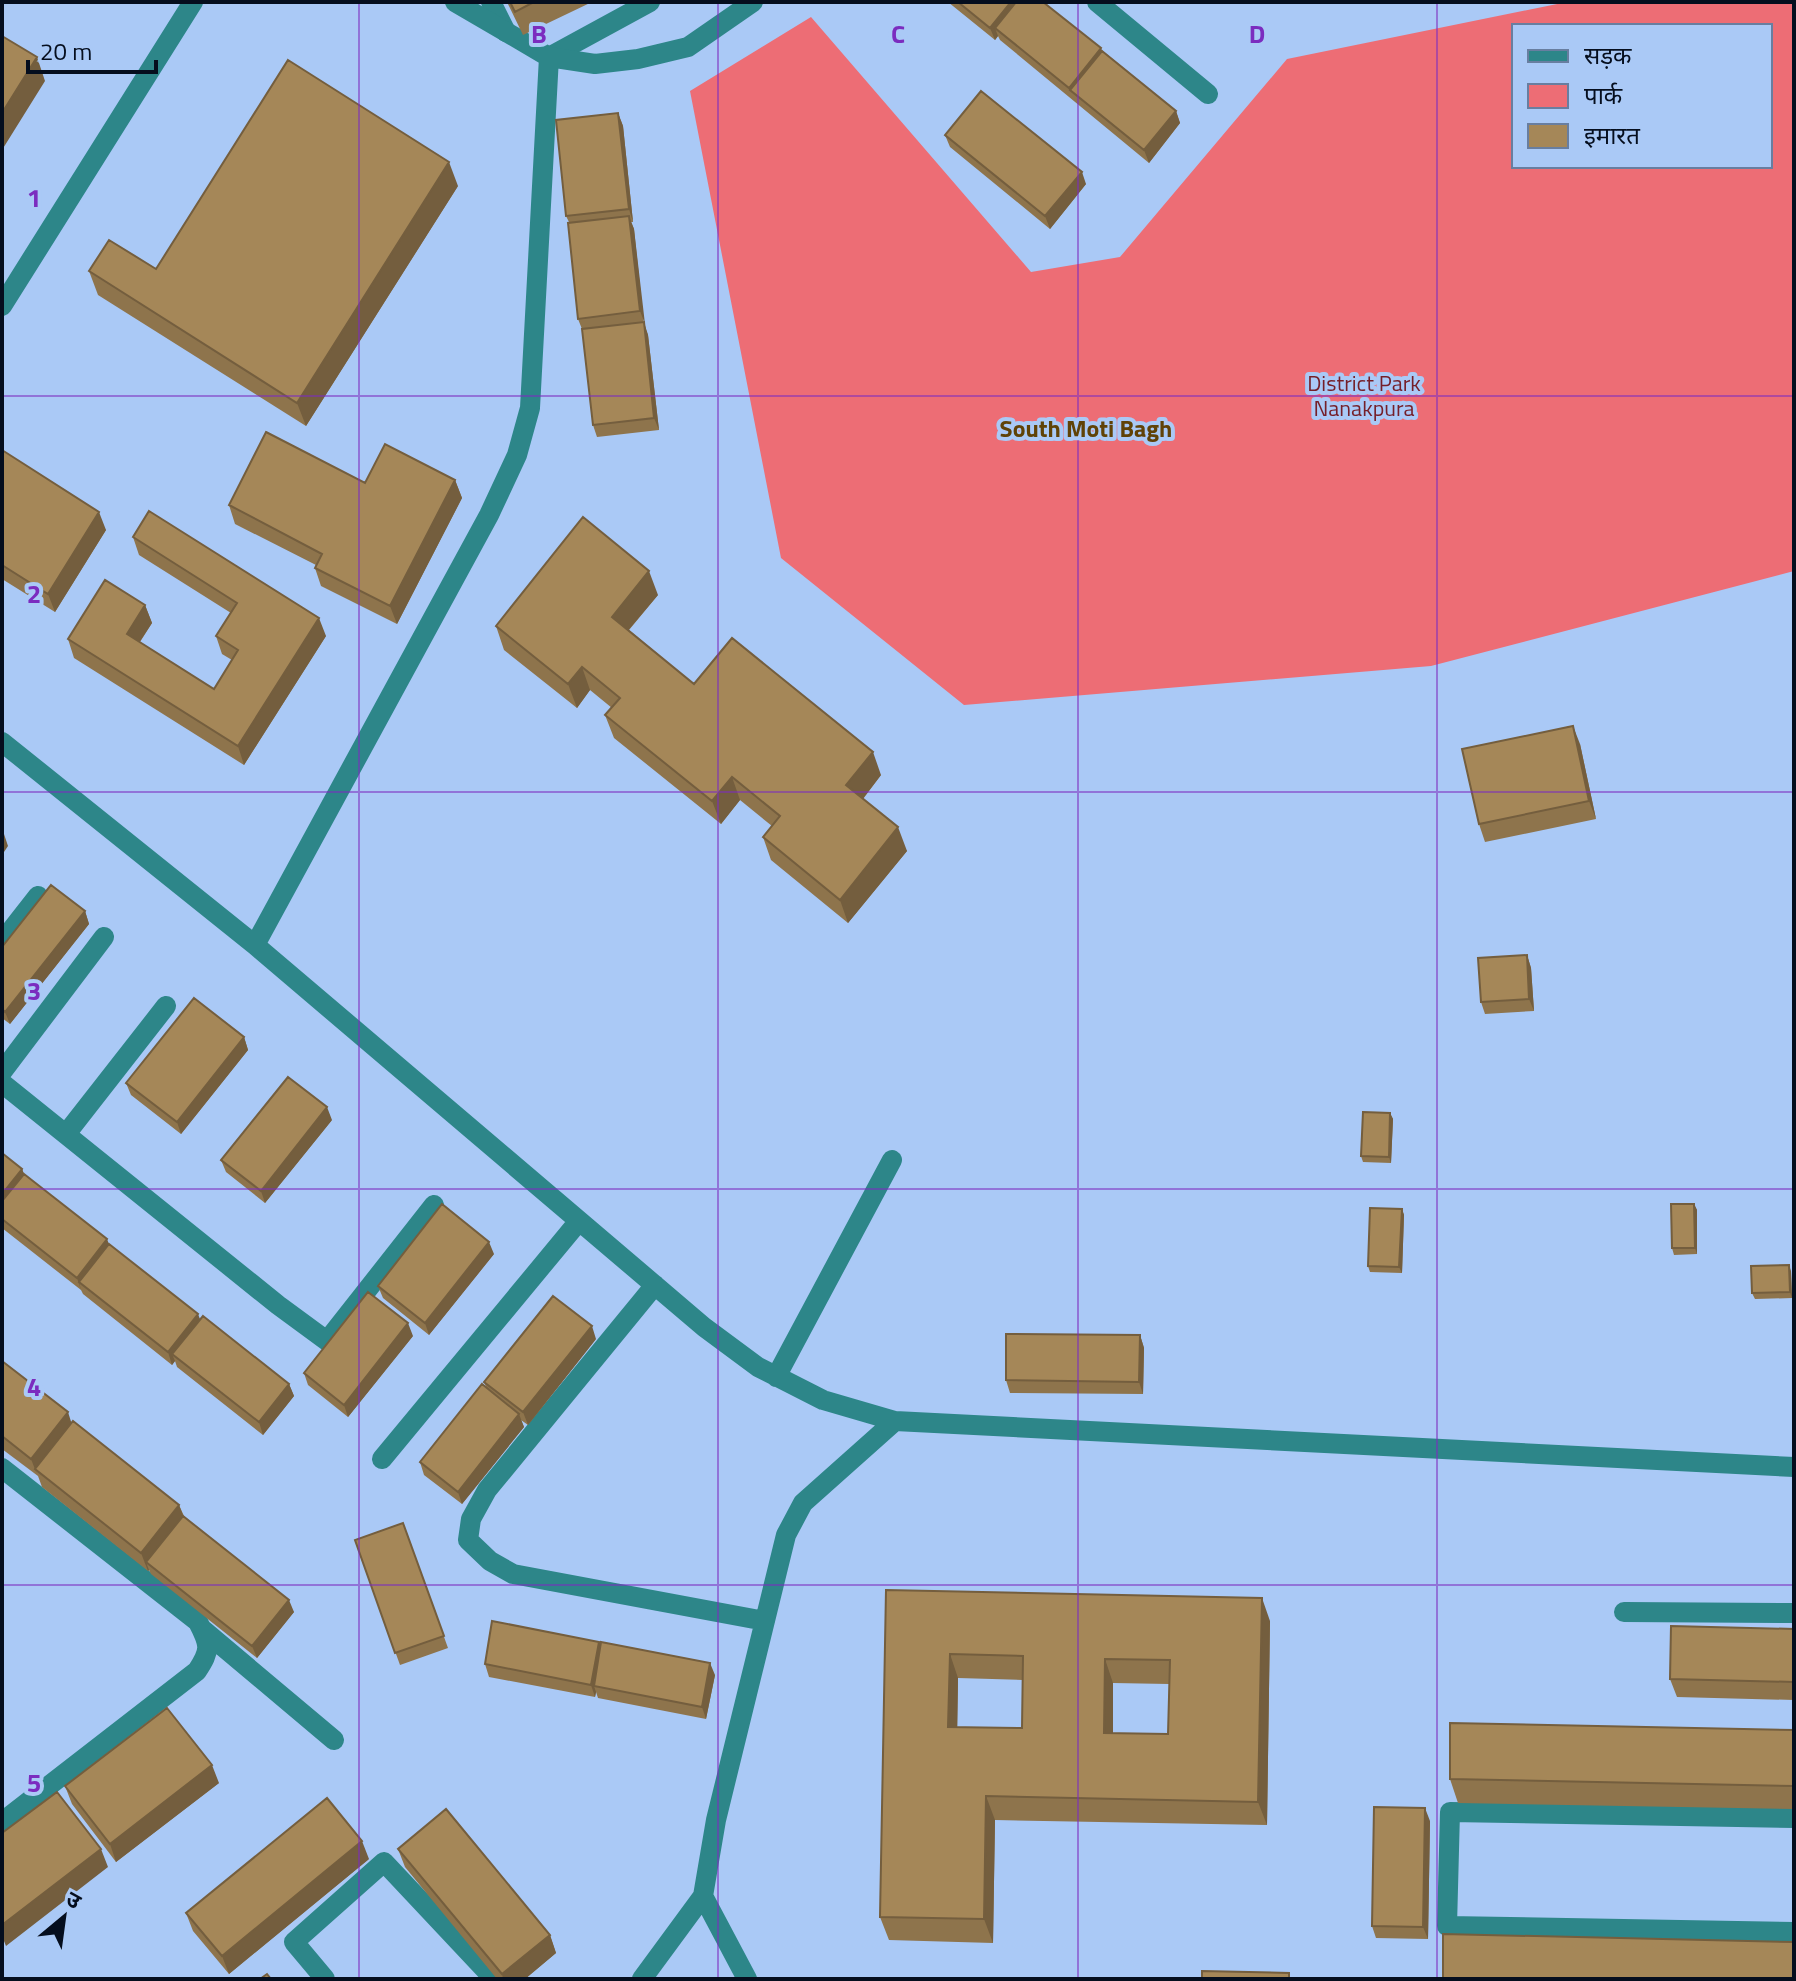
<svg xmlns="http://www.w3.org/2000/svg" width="1796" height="1981" font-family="'Titillium Web','Noto Sans Devanagari',sans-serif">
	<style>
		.green { fill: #ed6d75; fill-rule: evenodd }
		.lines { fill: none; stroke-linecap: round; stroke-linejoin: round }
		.service { stroke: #2d8689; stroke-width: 20 }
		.minor { stroke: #2d8689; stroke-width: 20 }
		.wall { fill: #8e744c; fill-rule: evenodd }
		.shaded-wall { fill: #745e3e }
		.building { fill: #a58758; stroke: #745e3e; stroke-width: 2; fill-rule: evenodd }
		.grid { fill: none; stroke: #7b2cbf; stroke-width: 2; stroke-opacity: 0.55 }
		.labels { text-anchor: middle; stroke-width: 8; stroke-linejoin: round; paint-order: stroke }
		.park-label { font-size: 22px; fill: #751f29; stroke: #aac9f6 }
		.neighbourhood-label { font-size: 24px; font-weight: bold; fill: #604207; stroke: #aac9f6 }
		.grid-label { font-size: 26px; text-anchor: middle; font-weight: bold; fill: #7b2cbf; stroke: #aac9f6; stroke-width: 8; stroke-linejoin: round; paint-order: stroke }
	</style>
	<rect width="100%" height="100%" fill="#aac9f6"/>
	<path class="green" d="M1567 2H1794V571L1431 666 964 705 781 558 690 91 811 17 1031 272 1120 257 1287 59ZM1514 26H1770V166H1514Z"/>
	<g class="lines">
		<path class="service" d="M491 2 506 32
			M549 57 650 2"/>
		<path class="minor" d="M455 2 549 57 595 64 638 59 688 47 753 2
			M1097 2 1208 94
			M2 306 193 2
			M2 742 255 945 704 1327 758 1367 823 1400 895 1421 803 1503 786 1535 716 1820 703 1896 747 1979
			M2 942 38 896
			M255 945 489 515 517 455 530 408 549 57
			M2 1072 104 937
			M2 1083 278 1305 327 1341 434 1205
			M66 1134 166 1006
			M655 1285 487 1490 471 1519 468 1540 490 1561 513 1574 765 1621
			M776 1377 892 1160
			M895 1421 1794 1467
			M382 1459 579 1221
			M2 1468 198 1622C210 1645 211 1650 197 1671L2 1822
			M1624 1612 1794 1613
			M202 1629 334 1740
			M1794 1818 1450 1812 1447 1926 1794 1932
			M325 1979 294 1942 384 1862 494 1979
			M642 1979 703 1896"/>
	</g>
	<path class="wall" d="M507 2H592L523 35Z
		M948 2H1043L1176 111 1180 123 1149 163 1000 40 998 36 995 40Z
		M618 113 623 126 633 222H631L634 229 644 324 648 335 659 430 597 437 593 425 582 329 578 319 569 222 566 216Z
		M945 135 1086 184 1050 229 950 147Z
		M458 186 306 426 98 295 89 271 156 269Z
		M2 450 106 530 55 612 2 579Z
		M455 480 462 498 397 624 321 586 315 568 316 565 235 524 229 505 365 483Z
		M133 537 326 636 244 765 74 658 68 639 145 605 152 623 140 642 214 689 232 660 222 654 216 636 231 613 139 555Z
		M658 595 629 630 694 684 881 775 863 799 907 851 848 923 771 860 763 837 772 826 740 800 721 824 614 738 605 715 612 708 590 690 577 708 504 650 496 626Z
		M1580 744 1596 819 1485 842 1479 824Z
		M85 911 89 924 10 1024 2 1018V947Z
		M1527 955 1531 968 1534 1011 1485 1014 1481 1002Z
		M244 1037 248 1050 181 1134 131 1095 126 1083Z
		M1390 1113 1393 1119 1391 1163 1363 1162 1361 1156Z
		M332 1120 265 1203 226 1172 221 1160Z
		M2 1153 22 1169 24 1174 200 1319 289 1384 294 1396 263 1435 177 1367 175 1361 172 1365 83 1294 81 1290 2 1228Z
		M1694 1204 1697 1210V1254L1674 1255 1672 1248Z
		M1402 1209 1404 1215 1402 1273 1370 1272 1368 1266Z
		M494 1254 429 1335 383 1298 378 1286Z
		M1791 1271 1792 1298 1755 1299 1752 1293Z
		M1140 1335 1144 1348 1143 1394 1010 1393 1006 1380Z
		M413 1336 348 1417 308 1385 304 1373Z
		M596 1339 528 1425 521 1420 524 1427 462 1504 424 1475 420 1462 487 1389 484 1382Z
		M2 1361 72 1424 179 1505 184 1516 294 1612 257 1658 151 1574 149 1570 148 1571 42 1487 38 1476 2 1449Z
		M403 1523 448 1648 400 1665 355 1540Z
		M886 1590 1270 1621 1267 1825 995 1820 993 1943 889 1940 880 1917ZM958 1678 1023 1680 1022 1728 957 1727ZM1113 1683 1169 1684 1168 1734 1113 1733Z
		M1794 1629V1700L1677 1697 1670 1679Z
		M601 1647 715 1675 706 1719 598 1698 596 1692 595 1697 489 1677 485 1664Z
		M1794 1730V1809L1458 1803 1450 1779Z
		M219 1783 116 1862 72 1804 65 1786Z
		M1430 1821 1428 1939 1376 1938 1372 1926Z
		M398 1849 550 1935 556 1953 525 1979H497L405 1867Z
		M369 1859 229 1974 193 1931 186 1913Z"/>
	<path class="shaded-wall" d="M1011 2H1026L995 28 998 36 995 40 990 28Z
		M1101 48 1106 61 1070 91 1069 88Z
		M37 57 45 81 2 150V113Z
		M1176 111 1180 123 1149 163 1144 150Z
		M618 113 623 126 633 222 629 209Z
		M449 162 458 186 306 426 297 403Z
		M1082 172 1086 184 1050 229 1045 216Z
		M629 216 634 229 645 324 640 311Z
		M644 322 648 335 659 430 654 418Z
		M455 480 462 498 397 624 390 606Z
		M99 512 106 530 55 612 48 594Z
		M649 571 658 595 620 640 612 617Z
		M145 605 152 623 133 652 127 634Z
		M319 618 326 636 244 765 238 746Z
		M582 667 590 690 577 708 568 684Z
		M1573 726 1580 744 1596 819 1589 801Z
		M873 752 881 775 855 809 846 785Z
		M732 777 740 800 721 824 712 801Z
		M898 827 907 851 848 923 840 900Z
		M4 834 8 846 2 855V837Z
		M85 911 89 924 10 1024 5 1012Z
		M1527 955 1531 968 1534 1011 1529 999Z
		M244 1037 248 1050 181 1134 177 1122Z
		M327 1107 332 1120 265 1203 261 1191Z
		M1390 1113 1393 1119 1391 1163 1389 1157Z
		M22 1169 27 1181 2 1212V1194Z
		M1694 1204 1697 1210V1254L1695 1248Z
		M1402 1209 1404 1215 1402 1273 1399 1267Z
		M107 1239 112 1252 79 1282 81 1290 77 1278Z
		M489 1242 494 1254 429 1335 425 1323Z
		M1789 1265 1791 1271 1792 1298 1790 1292Z
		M198 1314 203 1327 172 1354 175 1361 172 1365 168 1352Z
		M408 1323 413 1336 348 1417 344 1405Z
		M592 1326 596 1339 528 1425 523 1412Z
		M1140 1335 1144 1348 1143 1394 1139 1382Z
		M289 1384 294 1396 263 1435 259 1422Z
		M68 1412 74 1431 35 1469 38 1477 31 1459Z
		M519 1414 524 1427 462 1504 458 1492Z
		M179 1505 186 1523 146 1562 149 1570 148 1571 141 1553Z
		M1262 1598 1270 1621 1267 1825 1258 1802Z
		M289 1600 294 1612 257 1658 252 1646Z
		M599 1642 603 1654 594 1686 596 1692 595 1697 591 1685Z
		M950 1654 958 1678 957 1750 948 1727Z
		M1105 1659 1113 1683V1756L1104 1733Z
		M710 1663 715 1675 706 1719 702 1707Z
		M212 1765 219 1783 116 1862 110 1844Z
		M986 1796 995 1820 993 1943 984 1919Z
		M1425 1808 1430 1821 1428 1939 1423 1927Z
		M362 1841 369 1859 229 1974 222 1956Z
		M101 1849 108 1867 6 1946 2 1936V1925Z
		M550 1935 556 1953 525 1979H503L502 1974Z"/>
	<path class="building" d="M510 2H534L515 12Z
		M958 2H1011L990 28Z
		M1016 2H1043L1101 48 1069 88 995 28Z
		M2 36 37 57 2 113Z
		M1102 51 1176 111 1144 150 1070 90Z
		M288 60 449 162 297 403 89 271 109 240 156 269Z
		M981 91 1082 172 1045 216 945 135Z
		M618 113 629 209 566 216 556 120Z
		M629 216 640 311 578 319 568 223Z
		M644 322 654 418 593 425 582 329Z
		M266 432 365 483 385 444 455 480 390 606 315 568 322 554 229 505Z
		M2 450 99 512 48 594 2 565Z
		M149 511 319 618 238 746 68 639 105 580 145 605 127 634 214 689 238 650 216 636 237 603 133 537Z
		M583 517 649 571 612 617 694 684 732 638 873 752 846 785 898 827 840 900 763 837 780 816 732 777 712 801 605 715 620 698 582 667 568 684 496 626Z
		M1573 726 1589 801 1479 824 1462 749Z
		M51 885 85 911 5 1012 2 1009V947Z
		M1527 955 1529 999 1481 1002 1478 958Z
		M194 998 244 1037 177 1122 126 1083Z
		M288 1077 327 1107 261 1191 221 1160Z
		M1363 1112 1390 1113 1389 1157 1361 1156Z
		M2 1153 22 1169 2 1194Z
		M24 1174 107 1239 77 1278 2 1219V1201Z
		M442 1204 489 1242 425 1323 378 1286Z
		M1671 1204H1694L1695 1248H1672Z
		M1370 1208 1402 1209 1399 1267 1368 1266Z
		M109 1244 198 1314 168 1352 79 1282Z
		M1789 1265 1790 1292 1752 1293 1751 1266Z
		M368 1292 408 1323 344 1405 304 1373Z
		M553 1296 592 1326 523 1412 484 1382Z
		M203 1316 289 1384 259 1422 172 1354Z
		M1006 1334 1140 1335 1139 1382 1006 1380Z
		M2 1361 68 1412 31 1459 2 1436Z
		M482 1384 519 1414 458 1492 420 1462Z
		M73 1421 179 1505 141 1553 35 1469Z
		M183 1516 289 1600 252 1646 146 1562Z
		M403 1523 444 1636 395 1653 355 1540Z
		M886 1590 1262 1598 1258 1802 986 1796 984 1919 880 1917ZM950 1654 1023 1656 1022 1728 948 1727ZM1105 1659 1170 1660 1168 1734 1104 1733Z
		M492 1621 599 1642 591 1685 485 1664Z
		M1671 1626 1794 1629V1682L1670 1679Z
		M601 1642 710 1663 702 1707 594 1686Z
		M167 1708 212 1765 110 1844 65 1786Z
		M1450 1723 1794 1730V1786L1450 1779Z
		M57 1792 101 1849 2 1925V1833Z
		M327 1798 362 1841 222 1956 186 1913Z
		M1374 1807 1425 1808 1423 1927 1372 1926Z
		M446 1809 550 1935 502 1974 398 1849Z
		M1443 1934 1794 1942V1979H1443Z
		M1202 1971 1289 1973V1979H1202Z
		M267 1974 271 1979H260Z"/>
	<path class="grid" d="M359 2V1979M718 2V1979M1078 2V1979M1437 2V1979M2 396H1794M2 792H1794M2 1189H1794M2 1585H1794"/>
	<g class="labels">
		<g class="park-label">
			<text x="1364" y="391">District Park<tspan x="1364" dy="25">Nanakpura</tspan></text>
		</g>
		<g class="neighbourhood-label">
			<text x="1086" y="437">South Moti Bagh</text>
		</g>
	</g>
	<g class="grid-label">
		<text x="539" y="43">B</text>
		<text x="898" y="43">C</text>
		<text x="1257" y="43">D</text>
		<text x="34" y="207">1</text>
		<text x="34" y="603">2</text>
		<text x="34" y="1000">3</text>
		<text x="34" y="1396">4</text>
		<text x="34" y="1792">5</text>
	</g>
	<rect width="1796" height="1981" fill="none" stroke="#050e1e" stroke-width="8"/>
	<rect x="1512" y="24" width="260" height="144" fill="#aac9f6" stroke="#687ea0" stroke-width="2"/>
	<rect x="1528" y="50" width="40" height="12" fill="#2d8689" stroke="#687ea0" stroke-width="2"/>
	<text x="1584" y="64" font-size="24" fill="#050e1e">सड़क</text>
	<rect x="1528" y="84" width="40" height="24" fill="#ed6d75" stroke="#687ea0" stroke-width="2"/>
	<text x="1584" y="104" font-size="24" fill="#050e1e">पार्क</text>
	<rect x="1528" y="124" width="40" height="24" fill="#a58758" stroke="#687ea0" stroke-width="2"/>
	<text x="1584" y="144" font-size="24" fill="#050e1e">इमारत</text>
	<g transform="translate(64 1917) rotate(29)" stroke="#aac9f6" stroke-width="6" paint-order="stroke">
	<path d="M0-6L14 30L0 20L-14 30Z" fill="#050e1e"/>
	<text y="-12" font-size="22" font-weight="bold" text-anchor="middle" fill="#050e1e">उ</text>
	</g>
	<path d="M28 60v12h128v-12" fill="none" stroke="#050e1e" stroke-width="4"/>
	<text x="40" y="60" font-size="24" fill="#050e1e" stroke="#aac9f6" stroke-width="6" paint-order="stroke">20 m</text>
</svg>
